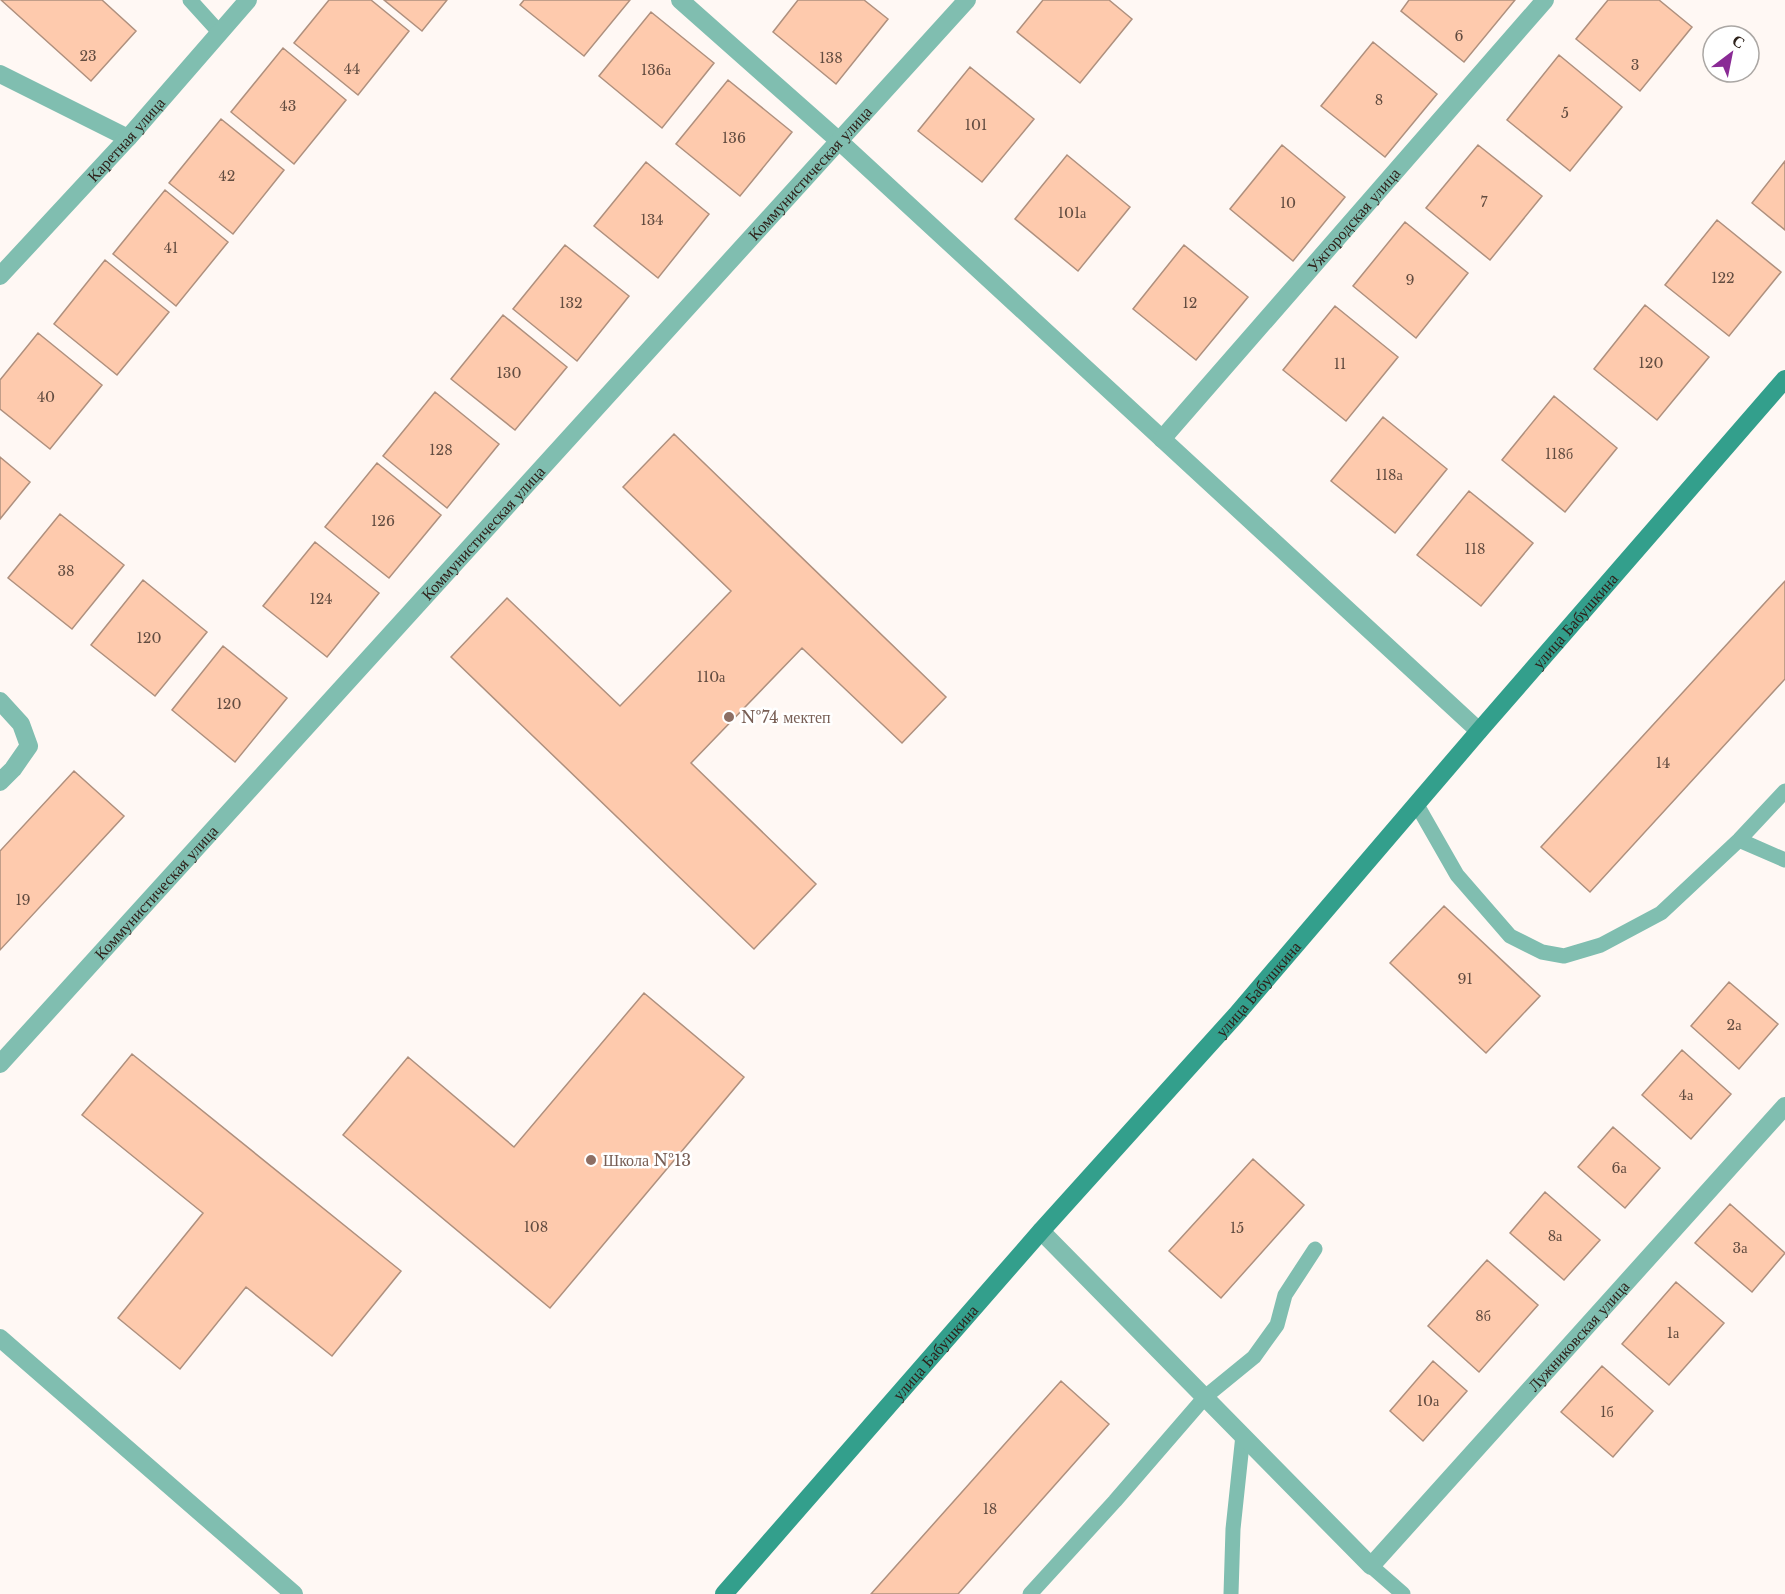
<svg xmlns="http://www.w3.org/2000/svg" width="1785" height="1594" font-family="'Libre Baskerville',serif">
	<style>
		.building { fill: #fecaad; stroke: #af907e; stroke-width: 1.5 }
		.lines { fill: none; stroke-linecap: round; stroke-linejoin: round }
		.lane { stroke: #80beb0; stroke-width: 15 }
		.street { stroke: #80beb0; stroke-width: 18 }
		.secondary { stroke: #339f8c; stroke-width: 18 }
		.education-dot { fill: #8d6e63; stroke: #fff; stroke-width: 2 }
		.labels { text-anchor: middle; stroke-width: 5; stroke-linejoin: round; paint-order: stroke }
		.number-label { font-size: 14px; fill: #624c40 }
		.street-label { font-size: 16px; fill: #2e221b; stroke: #fff }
		.education-label { font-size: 16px; fill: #785e54; stroke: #fff; text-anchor: start }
	</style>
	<rect width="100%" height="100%" fill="#fff8f4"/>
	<path class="building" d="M1 0H102L136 31 91 81Z
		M329 0H371L409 31 358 95 294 43Z
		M384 0H447L422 31Z
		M524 0H630L584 56 520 5Z
		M798 0H864L888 19 836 84 773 32Z
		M1043 0H1109L1132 19 1080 83 1017 32Z
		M1409 0H1515L1464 62 1401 11Z
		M1608 0H1659L1692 27 1640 91 1576 39Z
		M651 12 714 63 662 128 599 76Z
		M1373 42 1437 94 1385 157 1321 106Z
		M283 48 346 100 294 164 231 112Z
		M1559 55 1622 107 1570 171 1507 120Z
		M970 67 1034 119 982 182 918 131Z
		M728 80 792 132 740 196 676 144Z
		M221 119 284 170 233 234 169 183Z
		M1282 145 1345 197 1293 261 1230 209Z
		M1478 145 1542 196 1490 260 1426 208Z
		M1067 155 1130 207 1078 271 1015 219Z
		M1785 161V230L1752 203Z
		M646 162 709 214 658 278 594 226Z
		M165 190 228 242 176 306 113 254Z
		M1717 220 1781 272 1729 336 1665 285Z
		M1405 222 1468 273 1416 338 1353 286Z
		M565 245 629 296 577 361 513 309Z
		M1184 245 1248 297 1196 360 1133 309Z
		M105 260 169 312 117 375 54 324Z
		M1645 305 1709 357 1657 420 1594 369Z
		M1335 306 1398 357 1346 421 1283 370Z
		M503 315 567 367 515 430 451 379Z
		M38 333 102 385 50 449 0 409V380Z
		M435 392 499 444 447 508 383 456Z
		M1554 396 1617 448 1565 512 1502 460Z
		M1383 417 1447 469 1395 533 1331 481Z
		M674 434 946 697 902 743 802 648 691 763 816 884 754 949 451 657 507 598 620 706 731 591 623 487Z
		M0 457 30 482 0 519Z
		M377 463 441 515 389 578 325 527Z
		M1469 491 1533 543 1481 606 1417 555Z
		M60 514 124 565 72 629 8 578Z
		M315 542 379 593 327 657 263 606Z
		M143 580 207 632 155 696 91 645Z
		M1785 581V679L1590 892 1541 847Z
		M223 646 287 698 235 762 172 710Z
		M74 771 124 816 0 950V851Z
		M1444 906 1540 996 1486 1053 1390 963Z
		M1729 982 1778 1024 1739 1069 1691 1026Z
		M644 993 744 1077 550 1308 343 1135 408 1057 514 1147Z
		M1682 1050 1731 1094 1691 1139 1642 1095Z
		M132 1054 401 1271 332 1356 246 1287 180 1369 118 1318 203 1213 82 1115Z
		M1613 1127 1660 1168 1625 1208 1578 1167Z
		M1253 1159 1304 1205 1221 1298 1169 1251Z
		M1545 1192 1600 1240 1564 1280 1510 1233Z
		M1730 1204 1785 1253 1752 1292 1695 1243Z
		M1487 1260 1538 1305 1479 1372 1428 1326Z
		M1676 1282 1724 1323 1669 1385 1622 1344Z
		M1433 1361 1467 1391 1423 1441 1390 1411Z
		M1602 1366 1653 1411 1613 1457 1561 1412Z
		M1061 1381 1109 1424 958 1594H871Z"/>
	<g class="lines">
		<path class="lane" d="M190 0 219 32
			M1417 805 1457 875 1510 936 1542 952 1564 956 1601 945 1661 913 1739 840 1785 791
			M1739 840 1785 860
			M1371 1566 1403 1594
			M1030 1594 1115 1501 1205 1397 1254 1357 1277 1325 1285 1295 1315 1249
			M1231 1594 1233 1529 1243 1435"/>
		<g class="street">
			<path d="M680 0 838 140 1479 731"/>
			<path d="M0 74 128 138"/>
			<path id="s1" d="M0 276 128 138 248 0"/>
			<path id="s2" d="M1162 439 1545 0"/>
			<path d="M0 701 21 724 29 746 13 769 0 782"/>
			<path id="s3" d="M0 1064 967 0"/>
			<path id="s4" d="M1041 1231 1371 1566 1785 1106"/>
			<path d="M0 1338 294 1594"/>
		</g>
		<path class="secondary" id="s5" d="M724 1594 1041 1231 1236 1015 1479 731 1785 379"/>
	</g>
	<g class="education-dot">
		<circle cx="729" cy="717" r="6"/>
		<circle cx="591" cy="1160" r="6"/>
	</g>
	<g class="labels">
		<g class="number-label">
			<text x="1459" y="41">6</text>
			<text x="88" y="61">23</text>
			<text x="831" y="63">138</text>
			<text x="1635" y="70">3</text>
			<text x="352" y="74">44</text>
			<text x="656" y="75">136а</text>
			<text x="1379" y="105">8</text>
			<text x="288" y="111">43</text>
			<text x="1565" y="118">5</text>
			<text x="976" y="130">101</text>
			<text x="734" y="143">136</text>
			<text x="227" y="181">42</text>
			<text x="1484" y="207">7</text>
			<text x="1288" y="208">10</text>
			<text x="1072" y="218">101а</text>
			<text x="652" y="225">134</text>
			<text x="171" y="253">41</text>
			<text x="1723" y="283">122</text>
			<text x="1410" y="285">9</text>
			<text x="571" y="308">132</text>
			<text x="1190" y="308">12</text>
			<text x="1651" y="368">120</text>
			<text x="1340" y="369">11</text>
			<text x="509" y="378">130</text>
			<text x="46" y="402">40</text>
			<text x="441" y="455">128</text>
			<text x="1559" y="459">118б</text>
			<text x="1389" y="480">118а</text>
			<text x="383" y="526">126</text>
			<text x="1475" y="554">118</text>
			<text x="66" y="576">38</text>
			<text x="321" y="604">124</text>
			<text x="149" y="643">120</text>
			<text x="711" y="682">110а</text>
			<text x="229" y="709">120</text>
			<text x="1663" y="768">14</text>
			<text x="23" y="905">19</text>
			<text x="1465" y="984">91</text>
			<text x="1734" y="1030">2а</text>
			<text x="1686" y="1100">4а</text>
			<text x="1619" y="1173">6а</text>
			<text x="536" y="1232">108</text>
			<text x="1237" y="1233">15</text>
			<text x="1555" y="1241">8а</text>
			<text x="1740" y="1253">3а</text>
			<text x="1483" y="1321">8б</text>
			<text x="1673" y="1338">1а</text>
			<text x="1428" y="1406">10а</text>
			<text x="1607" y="1417">1б</text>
			<text x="990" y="1514">18</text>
		</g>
		<g class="street-label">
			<text dy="6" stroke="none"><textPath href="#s1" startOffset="186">Каретная улица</textPath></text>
			<text dy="6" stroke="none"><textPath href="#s3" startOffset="1204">Коммунистическая улица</textPath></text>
			<text dy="6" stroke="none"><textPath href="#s2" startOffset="291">Ужгородская улица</textPath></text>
			<text dy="6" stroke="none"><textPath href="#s3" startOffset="718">Коммунистическая улица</textPath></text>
			<text dy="6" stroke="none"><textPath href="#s5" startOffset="1293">улица Бабушкина</textPath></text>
			<text dy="6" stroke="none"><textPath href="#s3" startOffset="232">Коммунистическая улица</textPath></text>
			<text dy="6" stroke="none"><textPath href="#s5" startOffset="807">улица Бабушкина</textPath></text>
			<text dy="6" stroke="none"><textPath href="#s4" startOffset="780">Лужниковская улица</textPath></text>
			<text dy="6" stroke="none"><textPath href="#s5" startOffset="321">улица Бабушкина</textPath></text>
		</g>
		<g class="education-label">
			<text x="741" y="723">№74 мектеп</text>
			<text x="603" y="1166">Школа №13</text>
		</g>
	</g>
	<g transform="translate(1731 54) rotate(32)"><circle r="28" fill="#ffffff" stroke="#aba7a4" stroke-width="1.5"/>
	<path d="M0-4.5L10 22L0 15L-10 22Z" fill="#8a2b95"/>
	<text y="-9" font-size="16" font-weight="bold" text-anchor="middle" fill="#2e221b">С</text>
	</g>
</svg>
